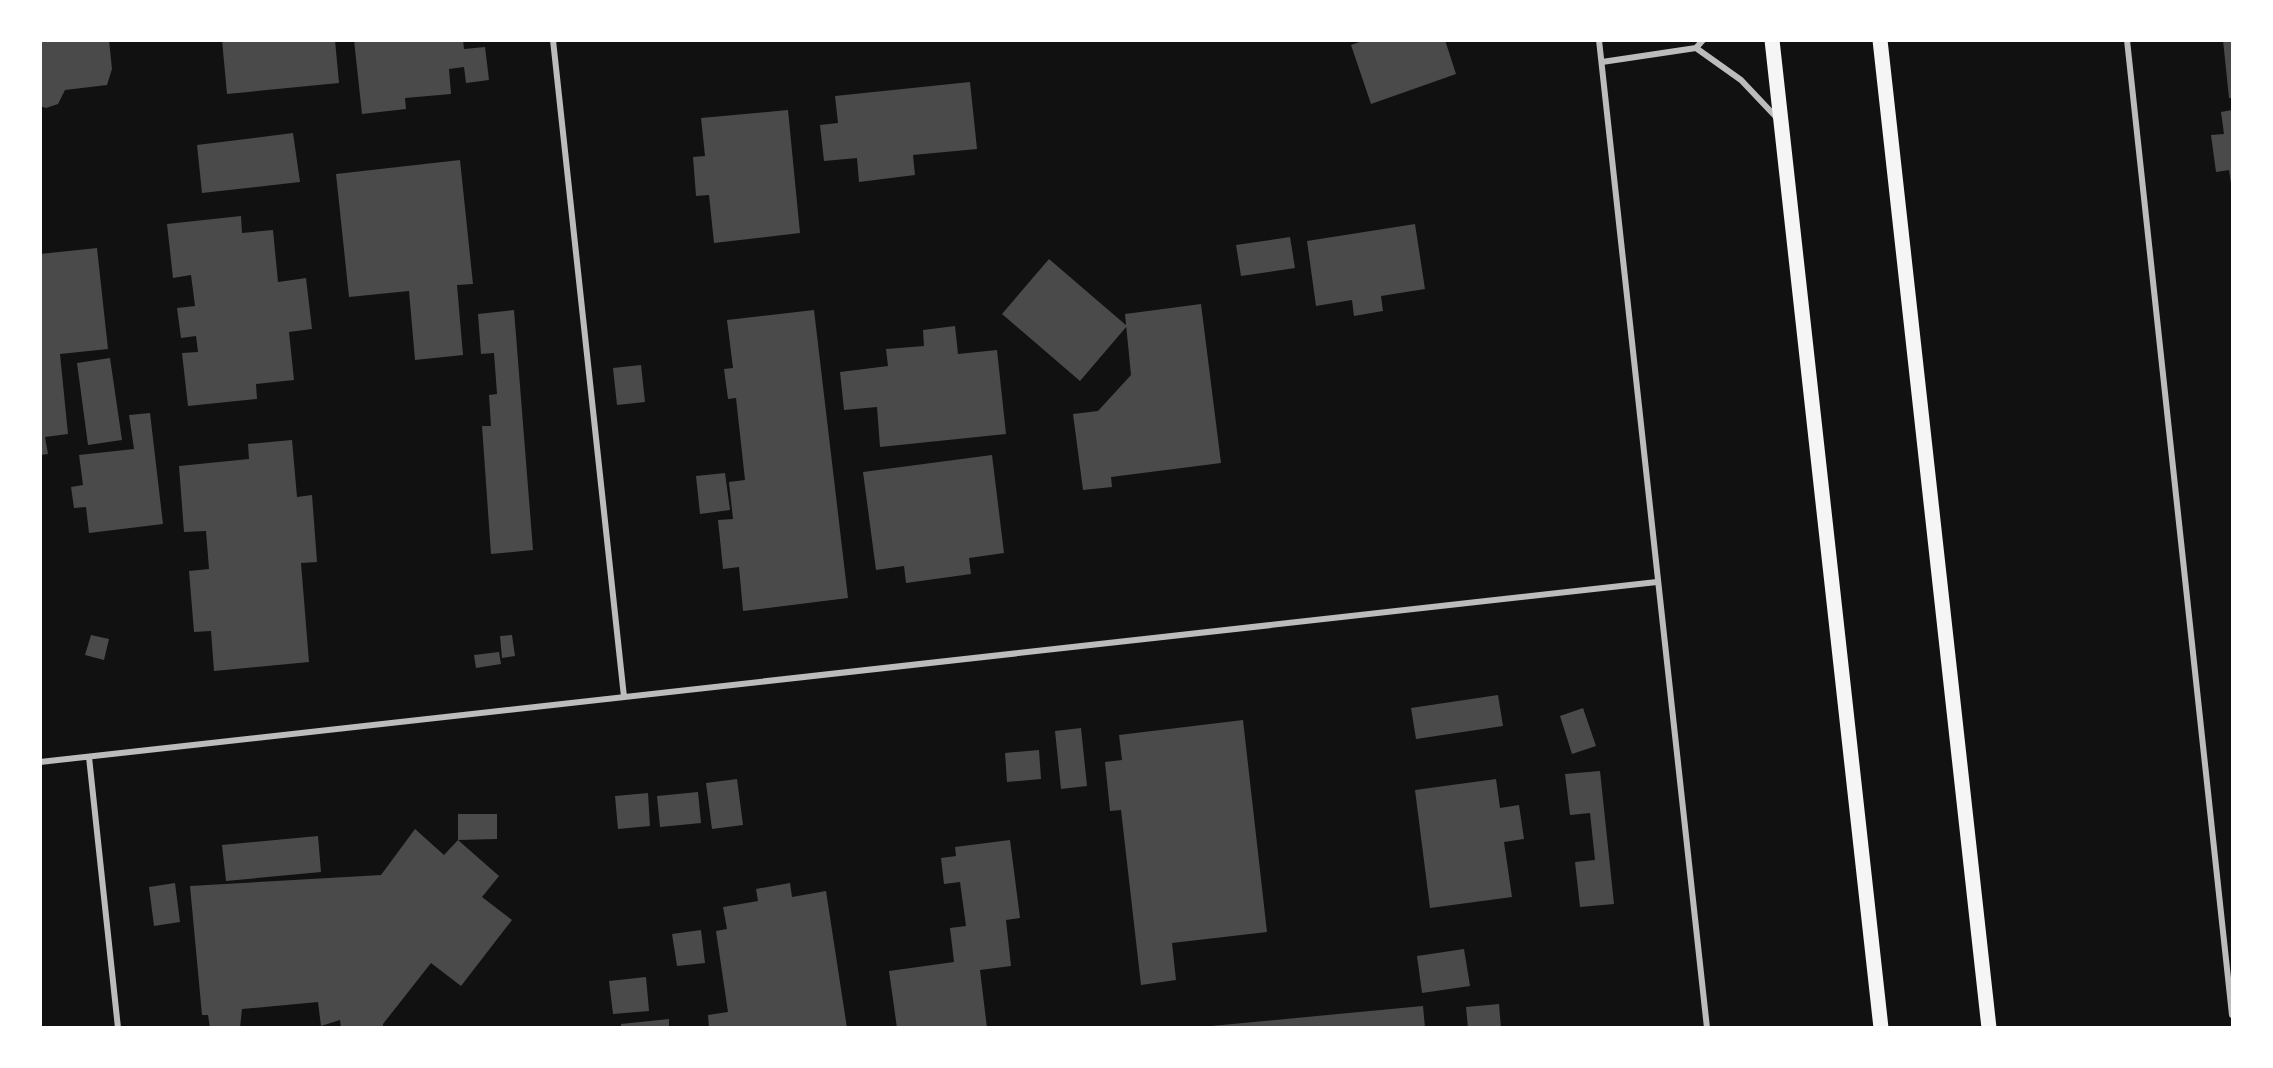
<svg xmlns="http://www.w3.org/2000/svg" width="2273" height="1068" font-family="Poppins,sans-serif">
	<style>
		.building { fill: #4a4a4a }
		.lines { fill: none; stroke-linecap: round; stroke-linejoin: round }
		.minor { stroke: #bcbcbc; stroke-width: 6 }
		.primary { stroke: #f5f5f5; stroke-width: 15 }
	</style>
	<rect width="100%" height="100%" fill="#111"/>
	<path class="building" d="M40 40H109L112 69 107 85 65 90 58 104 46 108 40 106Z
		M222 40H335L339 83 227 94Z
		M354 40H463L464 49 485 47 489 80 466 83 464 67 449 69 451 94 405 98 406 109 362 114Z
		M1365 40H1445L1456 74 1371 104 1351 45Z
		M2223 40H2232V98H2229Z
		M970 82 977 149 913 155 915 175 859 182 857 158 824 161 820 125 838 123 835 96Z
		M788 110 800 233 714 243 709 195 696 196 693 157 705 156 701 118Z
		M2232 110V184H2231L2229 170 2216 172 2211 135 2224 134 2221 112Z
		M293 133 300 182 202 193 197 145Z
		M460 160 473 284 457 285 463 355 415 360 409 291 349 297 336 174Z
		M241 216 242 233 273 230 278 282 306 278 312 329 289 332 294 380 256 384 257 399 188 406 182 353 198 352 196 336 181 338 177 308 195 306 191 275 173 278 167 224Z
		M1415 224 1425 289 1381 296 1383 311 1354 316 1352 300 1316 306 1307 241Z
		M1290 237 1295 268 1241 276 1236 245Z
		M97 248 108 349 60 354 68 434 45 437 48 454 40 455V254Z
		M1049 259 1127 326 1080 381 1002 314Z
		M1201 304 1221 463 1111 477 1112 487 1083 490 1073 414 1098 411 1131 375 1125 314Z
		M514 310 533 550 491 554 482 426H491L489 395 497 394 494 353 481 354 478 314Z
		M814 310 848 598 743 611 739 567 723 569 718 520 733 519 729 482 745 480 736 398 728 399 724 369 733 368 727 320Z
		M955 326 958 354 997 350 1006 434 880 447 877 407 844 410 840 372 888 366 886 349 924 346 923 330Z
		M110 358 122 440 88 445 77 363Z
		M641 365 645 402 617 405 613 368Z
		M150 413 163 524 89 533 86 507 74 508 71 487 83 485 79 455 134 449 129 415Z
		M292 440 297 497 312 495 317 562 301 563 309 662 214 671 211 631 194 632 189 571 209 569 206 531 184 532 179 466 249 459 248 444Z
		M992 455 1004 553 969 558 971 574 906 583 904 566 876 570 863 472Z
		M725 473 730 510 700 514 696 476Z
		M91 635 109 639 104 660 85 655Z
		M512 635 515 656 502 658 500 636Z
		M499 652 501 664 476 668 474 655Z
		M1498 695 1503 726 1416 739 1411 708Z
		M1583 708 1596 746 1572 754 1560 716Z
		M1243 720 1267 932 1172 943 1176 980 1141 985 1121 810 1110 811 1105 762 1122 760 1119 735Z
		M1081 728 1087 786 1061 789 1055 731Z
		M1039 750 1041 779 1007 782 1005 753Z
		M1600 771 1614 904 1580 907 1575 862 1595 860 1590 813 1570 815 1565 774Z
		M737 779 743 825 712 829 706 783Z
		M1496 779 1500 808 1519 805 1524 839 1504 842 1512 897 1430 908 1415 790Z
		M698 792 701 823 660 827 657 796Z
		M648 793 650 826 618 829 615 796Z
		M458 814H497V839L458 840Z
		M415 829 444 855 458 840 499 876 482 897 512 920 461 986 431 963 383 1024V1028H341L340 1020 321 1026 318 1002 242 1009 240 1028H210L208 1015H202L190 886 381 875Z
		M318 836 321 872 226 881 222 845Z
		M1010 840 1020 918 1006 920 1011 966 980 970 987 1028H897L889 971 954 962 950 928 966 926 960 882 944 884 941 858 956 856 955 847Z
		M175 883 180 922 154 926 149 887Z
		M790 883 792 897 826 891 847 1028H709L708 1015 728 1012 716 931 727 929 723 907 758 901 756 889Z
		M701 930 705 963 677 966 672 934Z
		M1464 949 1470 986 1422 993 1417 956Z
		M646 977 649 1011 613 1014 609 981Z
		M1499 1004 1501 1028H1468L1466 1007Z
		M1423 1006 1425 1028H1211V1026Z
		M669 1019V1028H621V1024Z"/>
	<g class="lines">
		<path class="minor" d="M553 40 624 697
			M1599 40 1707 1028
			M2127 40 2232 1015
			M1696 48 1741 80 1777 118
			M1602 62 1696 48 1703 40
			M89 757 118 1028
			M40 762 1657 582"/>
		<path class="primary" d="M1772 40 1881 1028
			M1880 40 1989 1028"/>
	</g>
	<rect width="2273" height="1068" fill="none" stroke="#ffffff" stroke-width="84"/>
</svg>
